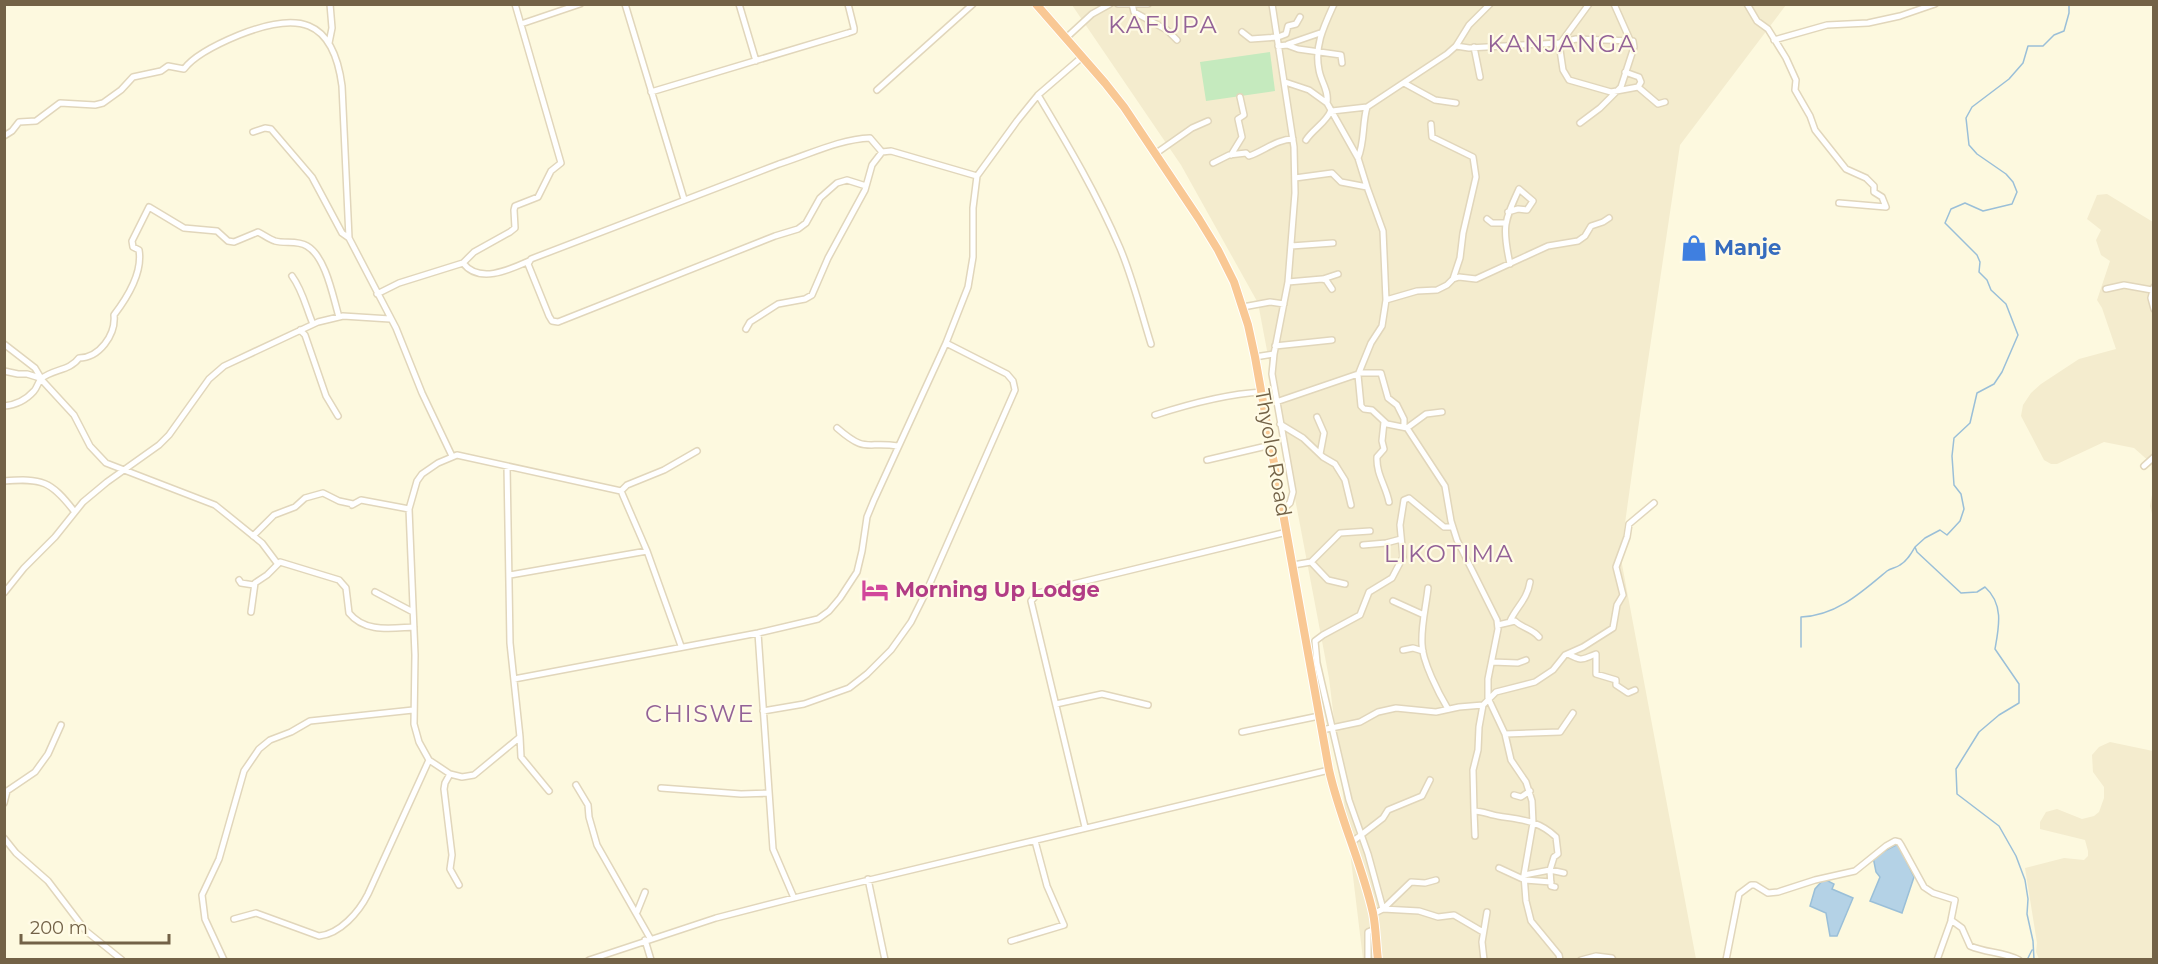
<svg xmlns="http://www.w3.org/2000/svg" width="2158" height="964" font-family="Montserrat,sans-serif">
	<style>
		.residential { fill: #f4ecce }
		.green { fill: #c5eabe }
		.water { fill: #b4d2e6; stroke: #9abfd8; stroke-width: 1.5 }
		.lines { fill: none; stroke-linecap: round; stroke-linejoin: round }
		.stream { stroke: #9abfd8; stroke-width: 1.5 }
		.minor-casing { stroke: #e1d6bb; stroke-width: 8 }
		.highway-casing { stroke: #fff; stroke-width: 10 }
		.minor { stroke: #fff; stroke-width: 5 }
		.highway { stroke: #f9c894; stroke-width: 8 }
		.labels { text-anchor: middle; stroke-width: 4.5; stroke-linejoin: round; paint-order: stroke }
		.shop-label { font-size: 21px; font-weight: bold; fill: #366cbe; stroke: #fffbe6; text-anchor: start }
		.street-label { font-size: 21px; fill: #736247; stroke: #fffbe6 }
		.hotel-label { font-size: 21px; font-weight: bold; fill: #b23c85; stroke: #fffbe6; text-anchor: start }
		.quarter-label { font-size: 24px; letter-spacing: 1.5px; fill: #936297; stroke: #fffbe6 }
	</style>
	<rect width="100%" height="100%" fill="#fdf9df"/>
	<path class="residential" d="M1072 5H1786L1680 145 1641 408 1621 552V559L1696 959H1363L1329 678 1258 303 1181 165Z
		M2107 194 2153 222V518L2150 506 2153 489 2151 463 2134 448 2104 442 2057 464H2051L2044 460 2021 416 2023 405 2031 393 2041 384 2079 359 2116 349 2102 308 2097 300 2110 261 2101 255 2096 240 2101 230 2087 219 2097 195Z
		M2110 742 2153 751V959H2039L2036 952 2037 943 2025 868 2064 858 2084 860 2088 856V851L2085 840 2040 829V822L2046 812 2057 809 2082 819 2094 816 2099 812 2104 798V787L2093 772 2092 755 2099 747Z"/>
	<path class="green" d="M1270 52 1275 91 1206 101 1200 62Z"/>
	<path class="water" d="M1898 844 1914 877 1902 913 1870 901 1880 877 1876 872 1873 857Z
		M1824 879 1834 884 1832 889 1853 898 1837 936H1830L1826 913 1810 906 1815 889Z"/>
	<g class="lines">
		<path class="stream" d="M1915 547 1925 538 1940 530 1947 535 1960 521 1964 509 1961 494 1954 485 1952 456 1954 438 1970 423 1977 393 1994 384 2002 372 2018 335 2006 304 1991 290 1987 280 1979 272 1980 262 1977 255 1945 223 1951 209 1965 203 1983 211 2012 204 2017 192 2013 182 2006 174 1977 154 1969 145 1966 118 1972 107 2009 79 2023 63 2028 46H2043L2054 35 2064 31 2069 13V4
			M1801 647V617C1836 616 1862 592 1887 571 1891 568 1896 568 1900 565 1907 561 1911 554 1915 547L1917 552 1961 593 1977 592 1985 587C2004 604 1999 627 1995 649L2019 684V703L1999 715 1979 732 1956 769 1957 794 1999 826 2016 856 2025 880 2028 899 2027 914 2033 941 2034 960
			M2027 960 2032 950"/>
		<defs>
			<path id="minor" d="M625 4 684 199
				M739 4 756 61
				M1118 4H1148
				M1132 4 1134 12 1167 30 1177 40
				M1272 4 1294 147 1295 193 1288 282 1274 354 1272 374 1293 492 1290 503 1283 509
				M1614 4 1630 40
				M1747 4 1757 21 1768 29 1786 58 1796 80 1795 90 1810 116 1815 130 1846 169 1866 178 1874 186V192L1882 197 1886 207 1839 203
				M521 24 580 4
				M1242 32 1251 39 1278 37 1286 34 1288 26 1296 24 1300 17
				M1066 38 1092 14 1110 4
				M1774 40 1827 25 1868 23 1900 16 1935 4
				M1562 41 1589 4
				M329 43 332 28 330 4
				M1559 43 1563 70 1569 80 1611 92 1638 87 1658 104 1665 102
				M1288 44 1320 33
				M1278 46 1287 45 1298 49 1341 55 1342 63
				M1456 46 1469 48 1559 43 1576 39 1633 41 1634 47 1621 87 1600 108 1580 123
				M1474 47 1480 77
				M1625 72 1639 77 1641 82 1638 87
				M1285 82 1309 90 1327 103 1358 158 1367 187
				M1404 83 1435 100 1456 103
				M877 90 973 4
				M651 92 848 33 854 31V28L848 4
				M1038 95C1068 145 1097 194 1120 248 1133 279 1141 312 1151 344
				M1327 103C1329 90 1321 82 1319 70 1314 46 1324 26 1334 4
				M1332 111 1367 107
				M253 132 265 128 271 129 312 177 342 233 349 238
				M4 136 12 131 19 122 36 121 60 103 95 105 103 103 121 90 133 77 161 71 168 66 184 69C195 54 222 42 239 35 297 12 333 17 342 86L349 238 396 328 422 393 452 456
				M1306 140C1313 129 1327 122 1331 110
				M1155 154 1192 128 1208 121
				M1231 155 1242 137 1238 119 1244 115 1240 97
				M1358 158C1365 141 1362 124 1367 107L1447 54 1456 46 1469 25 1490 4
				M1213 163 1229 155 1246 153 1249 156C1264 151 1277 139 1293 139
				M1295 178 1332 173 1341 182 1367 187 1383 231 1386 300 1382 326 1371 343 1358 375 1361 406 1364 409 1372 410 1387 424 1407 428 1445 486 1451 521 1457 540 1497 620 1498 629 1488 679V698L1505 734 1511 760 1526 782 1532 801 1533 823 1524 875 1526 901 1531 921 1559 955 1560 960
				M866 186 847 180 837 183 820 198 806 223 798 229 775 236 558 322 552 321 549 316 528 264 531 259 779 164C808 155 840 139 870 138L882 152
				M1508 212 1518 209 1527 210 1533 201 1519 189C1504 222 1502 227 1510 264
				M1487 219 1492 223H1505
				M1291 246 1333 243
				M463 263C479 284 509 270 529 261
				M292 276C303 291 306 308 313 324
				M1323 279 1338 274
				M1453 279 1459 277 1476 279 1548 246 1578 241 1585 236 1591 226 1603 222 1609 218
				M1288 282 1322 279 1326 280 1332 289
				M2154 287 2151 298 2154 309
				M2106 289 2124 285 2152 290
				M377 294 399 283 463 263 474 252 510 232 515 228 514 210 515 206 538 197 551 171 561 163 515 4
				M1386 300 1417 291 1437 290 1447 285 1453 279 1460 258 1463 233 1476 177 1473 157 1432 137 1431 124
				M1243 307 1270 302 1284 304
				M746 329 750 322 778 304 805 299 812 295 828 258 865 190 872 165 882 152 891 151 977 176
				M300 330 305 335 326 396 338 416
				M4 344 35 368 41 378
				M1275 346 1332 340
				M1255 357 1274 354
				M4 371 18 374H27L40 378 74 415 90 446 106 463 215 505 262 543 277 563
				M1276 402 1361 373H1381L1388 398 1397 405 1404 419V426
				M4 406C16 405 26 400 34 391 37 388 38 382 41 379 52 369 70 371 79 358 99 358 116 335 114 315 127 298 143 273 139 250L133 247 132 241 149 207 184 228 217 231 228 241 234 242 258 232C264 235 269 239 275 241 285 244 297 240 307 246 326 257 333 297 339 317
				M1155 415C1189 404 1225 394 1262 392
				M1317 417 1324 433 1320 454
				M1384 422 1382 441 1384 449 1377 457C1376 474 1386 486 1389 502
				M1280 424 1303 438 1323 457 1335 464 1345 480 1351 505
				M837 428C867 454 865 441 898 446
				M1407 428 1426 414 1442 412
				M1207 460 1271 445
				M507 466 510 643 520 737 474 775 462 777 450 774 429 760 419 742 414 724 415 655 409 509 417 481 422 474 438 463 457 455 621 491
				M2144 466 2154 457
				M4 481C42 478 51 481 74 511
				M621 491 647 551 681 646
				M621 491 627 485 664 470 697 451
				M352 505 361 500 409 509
				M253 536 274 515 295 507 305 498 323 493 339 501 353 504
				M1363 545 1386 543 1401 539
				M1311 562 1328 580 1345 584
				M1293 565 1311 562 1340 533 1370 531
				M510 575 647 551
				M239 580 241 583 254 585
				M1428 588C1426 607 1421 625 1422 644 1422 661 1439 694 1448 709
				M375 592 413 612
				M4 593 24 568 55 537 83 502 107 482 159 445 169 435 209 379 224 366 318 322 343 316 390 319
				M1393 601 1424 615
				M251 612 255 583 267 575 280 562 339 580 346 588 349 613C365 633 391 628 414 627
				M1510 621C1517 606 1527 600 1530 582
				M1498 625 1515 621C1522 628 1533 629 1539 637
				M758 633 773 849 794 898
				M1403 650 1413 648 1423 651
				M1568 654C1583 662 1582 659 1596 654V674L1616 680V685L1628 693 1635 690
				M1492 662 1518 663 1526 660
				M514 679 758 633 818 619 829 611 840 598 857 572 862 551 867 517 874 500 946 343 968 287 973 257V208L977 176 1017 121 1038 95 1082 57
				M1056 704 1102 694 1148 705
				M763 711 804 704 849 688 867 674 891 650 911 622 927 590 1015 390 1013 381 1007 374 946 343
				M1322 730 1360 722 1378 712 1396 708 1436 712 1459 707 1483 705 1496 692 1535 682 1553 670 1565 655 1583 647 1613 628 1617 605 1623 595 1616 567 1627 537 1629 524 1654 503
				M1242 732 1319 716
				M1505 734 1560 732 1573 713
				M520 737 521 757 549 791
				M450 774 445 783 444 789 452 855 450 869 459 885
				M576 785 588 805 589 817 597 845 650 938
				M661 788 741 794 769 793
				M1514 795 1521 797 1530 791
				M4 803 7 791 35 772 48 754 61 725
				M1474 811 1473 770 1478 750 1479 727 1483 705
				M1085 827 1031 601 1038 593 1061 587 1287 532
				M1475 836 1474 811C1483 811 1490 815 1498 816 1522 820 1538 820 1556 837L1558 854 1554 857 1550 870 1564 873
				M4 838 16 853 48 881 86 931 122 960
				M1352 842 1383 818 1388 810 1422 796 1430 780
				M1499 868 1525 880 1551 882
				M1524 875 1550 870 1551 886 1555 887
				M868 879 885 960
				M1383 909 1368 854 1349 800 1317 663 1315 641 1323 635 1360 615 1369 592 1392 578 1403 557 1400 525 1404 500 1409 498 1444 527H1452
				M1383 909 1419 911 1438 917 1454 915 1483 932
				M637 912 645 892
				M1373 914 1383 909 1411 882 1425 883 1436 880
				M234 919 256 913 319 936C340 934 359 912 368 894L429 760
				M645 940 651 960
				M1011 941 1064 925 1047 886 1035 841
				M224 960 205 919 202 895 219 859 244 771 259 749 270 740 291 732 310 721 413 710
				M589 960 716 918 794 898 1329 770
				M1368 960V932L1375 929
				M1484 960 1482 942 1487 912
				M1581 960 1596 956 1612 958 1613 960
				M1726 960 1739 894 1751 885H1755L1768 893 1778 892 1815 880 1855 871 1886 846 1895 841 1899 842 1901 845 1924 887 1933 893 1955 900 1951 920 1962 928 1970 946C1986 953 2004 952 2019 960
				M1937 960 1951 921"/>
			<path id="highway" d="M1036 4 1105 83 1124 107 1199 219 1218 250 1234 282 1248 325 1255 357 1329 770C1340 819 1362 864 1373 913 1376 928 1376 944 1378 960"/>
		</defs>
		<use href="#minor" class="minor-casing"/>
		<use href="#highway" class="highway-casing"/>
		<use href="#minor" class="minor"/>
		<use href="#highway" class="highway"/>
	</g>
	<defs>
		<symbol id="shop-bare" viewBox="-9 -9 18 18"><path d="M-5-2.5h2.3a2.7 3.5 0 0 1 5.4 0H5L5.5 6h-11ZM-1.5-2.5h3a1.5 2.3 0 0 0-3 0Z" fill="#3f7fe0" stroke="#fffbe6" stroke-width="2.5" paint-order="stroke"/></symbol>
		<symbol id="hotel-bare" viewBox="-9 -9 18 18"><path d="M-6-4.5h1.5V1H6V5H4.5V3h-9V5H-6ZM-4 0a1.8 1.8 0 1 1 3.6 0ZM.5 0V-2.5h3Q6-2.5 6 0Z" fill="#d1479c" stroke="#fffbe6" stroke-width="2.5" paint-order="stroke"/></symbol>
	</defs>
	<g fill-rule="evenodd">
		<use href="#shop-bare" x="1675" y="229" width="38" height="38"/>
		<use href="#hotel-bare" x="856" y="571" width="38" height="38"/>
	</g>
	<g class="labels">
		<g class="shop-label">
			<text x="1714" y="255">Manje</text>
		</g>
		<g class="street-label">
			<text transform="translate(1273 453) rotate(80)" y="7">Thyolo Road</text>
		</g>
		<g class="hotel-label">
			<text x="895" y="597">Morning Up Lodge</text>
		</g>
		<g class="quarter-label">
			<text x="1163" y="33">KAFUPA</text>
			<text x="1562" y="52">KANJANGA</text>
			<text x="1449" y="562">LIKOTIMA</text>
			<text x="700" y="722">CHISWE</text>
		</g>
	</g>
	<rect width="2158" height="964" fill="none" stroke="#736247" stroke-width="12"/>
	<path d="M21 934v9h148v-9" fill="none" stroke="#736247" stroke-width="3"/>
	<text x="30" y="934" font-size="18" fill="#736247" stroke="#fffbe6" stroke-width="4.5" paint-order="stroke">200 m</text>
</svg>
